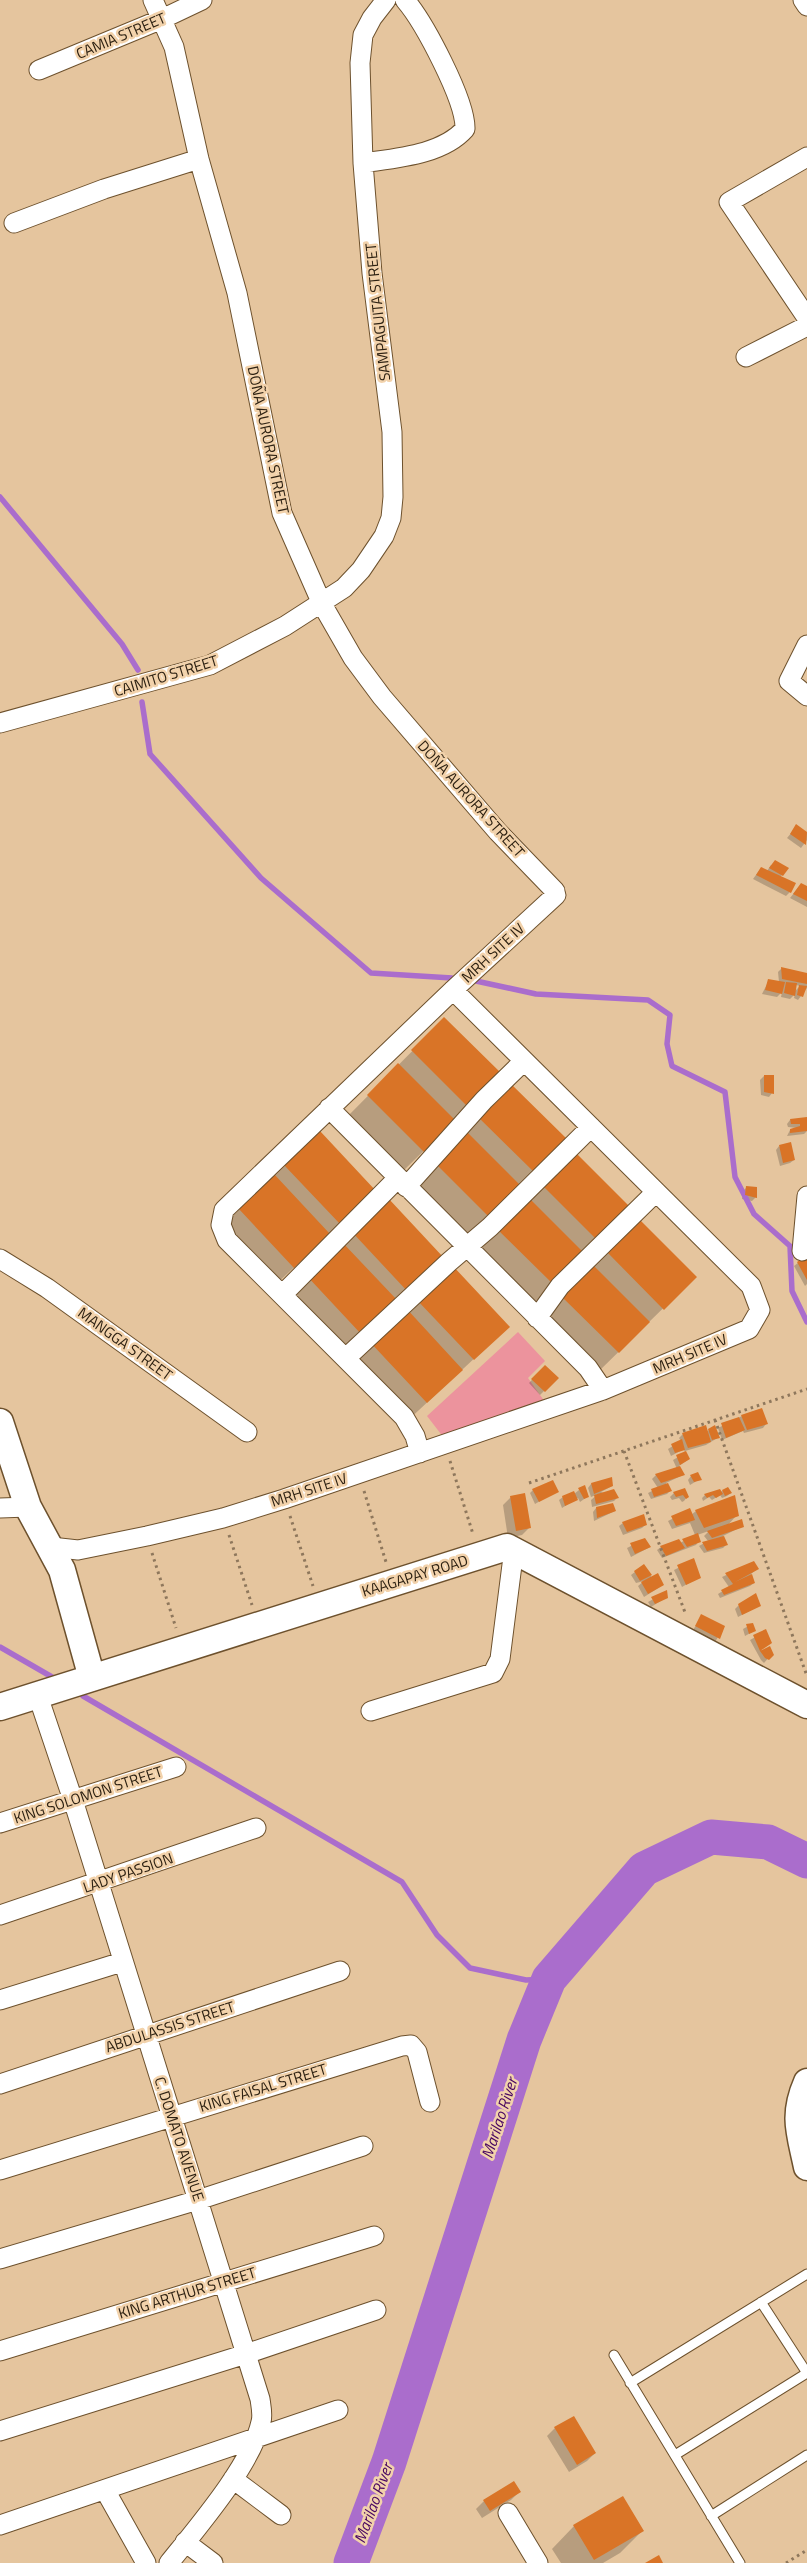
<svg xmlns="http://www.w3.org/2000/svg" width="807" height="2563" font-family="'Titillium Web',sans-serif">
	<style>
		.green { fill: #ec939d }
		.shadow { fill: #0003; fill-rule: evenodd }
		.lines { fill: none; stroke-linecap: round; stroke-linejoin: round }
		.stream { stroke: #aa6dcc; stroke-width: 5.5 }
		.river { stroke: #aa6dcc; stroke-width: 35 }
		.building { fill: #d97427 }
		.lane-casing { stroke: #6d512d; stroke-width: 11 }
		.street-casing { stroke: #6d512d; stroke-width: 21 }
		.secondary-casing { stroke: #6d512d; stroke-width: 29 }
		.path { stroke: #8e775c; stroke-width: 3; stroke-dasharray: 2.5 4; stroke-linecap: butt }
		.lane { stroke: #fff; stroke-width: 9 }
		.street { stroke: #fff; stroke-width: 19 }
		.secondary { stroke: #fff; stroke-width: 26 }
		.labels { text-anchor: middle; stroke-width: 5; stroke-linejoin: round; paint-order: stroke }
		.street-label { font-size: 15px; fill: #2d2112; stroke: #f2d2ab }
		.water-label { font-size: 16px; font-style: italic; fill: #460460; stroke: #f2d2ab }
	</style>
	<rect width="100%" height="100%" fill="#e5c59e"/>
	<path class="green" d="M518 1332 545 1361 528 1378 545 1402 444 1438 427 1416Z"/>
	<path class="shadow" d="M797 826 807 833V840L801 848 787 838Z
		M771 865 782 875 780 877 790 892 786 896 753 879 761 868 767 871Z
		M807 887V907L790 898 798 888Z
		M782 968 807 975V988L798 1000 794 998 795 994 790 999 781 997 782 992 777 997 762 994 769 980 779 982 778 972ZM796 985 800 986 794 992Z
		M444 1019 501 1075 401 1173 346 1118Z
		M764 1076 772 1093 769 1097 761 1095 760 1080Z
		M509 1084 566 1140 466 1238 411 1182Z
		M790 1120 807 1124V1131L804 1134 787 1136 790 1130 797 1128 788 1127 787 1124Z
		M779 1146 794 1160 790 1163 780 1166 776 1150Z
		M574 1152 630 1209 531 1306 475 1251Z
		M285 1166 375 1191 271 1289 217 1231Z
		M747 1187 756 1197 752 1201 742 1199 743 1191Z
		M639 1220 695 1277 596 1374 540 1319Z
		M353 1233 442 1258 339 1356 285 1298Z
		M807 1256V1284L805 1286 794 1266Z
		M417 1300 508 1327 404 1424 348 1364Z
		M545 1366 557 1378 540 1395 529 1383Z
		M742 1416 766 1424 763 1428 744 1433 743 1431 722 1440 718 1428Z
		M709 1430 719 1437 706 1445 685 1451 689 1459 679 1466 683 1475 666 1483 670 1491 667 1494 651 1499 648 1493 658 1488 652 1479 656 1475 677 1469 673 1460 685 1453 684 1449 671 1456 668 1449 681 1441 679 1438 683 1434 707 1432Z
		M691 1476 700 1479 690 1485 688 1480Z
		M611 1478 612 1486 601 1492 617 1498 614 1501 592 1507 591 1500 598 1494 591 1497 588 1488 591 1484Z
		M684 1489 687 1497 684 1501 682 1502 679 1498 672 1500 670 1497 674 1493Z
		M533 1490 557 1491 535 1504 530 1493Z
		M579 1490 587 1497 580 1502 578 1498 562 1508 559 1500 563 1497 574 1494Z
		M723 1491 731 1493 727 1496 722 1498 720 1495 712 1500 709 1497 703 1501 702 1498 705 1495Z
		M511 1497 530 1527 522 1535 508 1538 503 1505Z
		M596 1508 615 1511 594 1521 593 1512Z
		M690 1510 691 1515 696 1511 737 1515 727 1526H743L723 1536 726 1545 723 1548 704 1553 699 1546 708 1541 704 1536 709 1531 697 1535 699 1541 696 1545 662 1558 657 1550 661 1547 680 1543 695 1535 690 1523 672 1529 668 1521Z
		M623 1523 645 1525 642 1528 623 1535 619 1526Z
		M645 1539 650 1547 631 1557 627 1548Z
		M694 1560 699 1577 682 1587 674 1570Z
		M754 1562 757 1569 751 1574 754 1583 750 1586 720 1598 718 1594 729 1587 722 1577Z
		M644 1565 652 1578 663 1585 644 1597 638 1586 644 1581 636 1583 631 1575Z
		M666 1592 667 1597 651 1607 648 1602Z
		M739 1605 759 1606 738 1617 735 1609Z
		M702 1616 724 1627 715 1642 693 1630Z
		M752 1624 754 1631 745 1636 743 1629Z
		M766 1631 761 1650 772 1654 764 1663 761 1660 750 1640Z
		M555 2428 595 2453 587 2461 569 2472 547 2436Z
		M519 2492 511 2500 482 2518 476 2509 484 2501Z
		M574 2526 642 2531 620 2553 603 2563H561L552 2549Z"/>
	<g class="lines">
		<path class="stream" d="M0 497 122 644 138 670
			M142 702 150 754 261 878 371 973 452 978
			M476 981 536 994 648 1000 670 1015 667 1044 672 1066 725 1092 735 1177 754 1214 790 1246 792 1291 807 1322
			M0 1647 59 1681
			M83 1696 402 1882 437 1935 470 1968 526 1980 549 1979"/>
		<path class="river" d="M351 2563 389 2462 524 2040 549 1979 644 1869 711 1837 768 1842 807 1861"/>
	</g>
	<path class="building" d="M796 824 807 832 806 845 790 834Z
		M775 860 789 868 783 876 769 868Z
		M761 867 796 883 791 893 756 875Z
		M801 883 807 886V901L793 894Z
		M781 967 807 973V984L782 979Z
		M768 979 785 982 782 994 765 990Z
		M786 982 797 983 795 996 784 993Z
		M799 985 807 986 803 997 797 995Z
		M444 1017 503 1075 469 1108 411 1050Z
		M398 1063 455 1120 424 1152 367 1095Z
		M764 1075H774V1094L764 1092Z
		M509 1082 568 1140 535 1173 476 1115Z
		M807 1117V1131L790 1133V1129L800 1126V1124H791L790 1119Z
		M463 1128 520 1185 489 1217 432 1160Z
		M320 1131 376 1191 341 1225 284 1165Z
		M791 1142 795 1160 783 1163 779 1145Z
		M574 1151 632 1209 599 1242 541 1184Z
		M274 1174 330 1234 294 1268 238 1208Z
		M746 1186 757 1187V1198L745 1195Z
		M528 1197 585 1254 554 1285 496 1228Z
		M388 1198 444 1258 408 1292 352 1232Z
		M639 1219 697 1277 664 1310 606 1251Z
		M342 1242 398 1301 362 1335 306 1275Z
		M807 1255V1280L797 1262Z
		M452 1265 510 1327 474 1360 416 1299Z
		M593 1265 650 1322 619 1353 561 1296Z
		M405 1307 463 1370 427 1403 369 1341Z
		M545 1365 559 1378 545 1392 531 1379Z
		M762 1408 768 1424 747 1430 741 1415Z
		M739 1417 745 1430 726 1438 721 1423Z
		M706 1425 711 1442 688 1448 682 1433Z
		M715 1425 720 1438 712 1440 708 1429Z
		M682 1439 685 1450 675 1453 671 1444Z
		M686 1451 690 1459 680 1465 676 1455Z
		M680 1466 685 1475 661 1483 655 1474Z
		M698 1472 702 1480 694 1482 690 1475Z
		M612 1477 613 1486 594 1494 591 1483Z
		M553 1480 559 1492 539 1502 532 1489Z
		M668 1483 672 1491 654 1497 651 1489Z
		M585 1485 589 1497 584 1499 578 1488Z
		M728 1487 732 1493 725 1496 722 1490Z
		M685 1488 689 1497 686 1499 683 1495 676 1497 673 1492Z
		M614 1489 619 1498 596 1504 594 1495Z
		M720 1489 723 1494 716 1498 713 1495 707 1498 704 1494Z
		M574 1491 578 1500 565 1506 562 1496Z
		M525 1493 531 1528 516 1531 510 1496Z
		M735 1495 739 1516 704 1528 695 1510Z
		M613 1503 616 1511 597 1518 596 1507Z
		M690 1508 695 1520 676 1526 671 1516Z
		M644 1514 647 1525 627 1532 622 1522Z
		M742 1519 744 1527 712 1538 707 1531Z
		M698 1533 701 1542 687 1547 682 1539Z
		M724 1536 728 1545 707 1551 702 1542Z
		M645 1538 651 1547 635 1554 630 1543Z
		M679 1539 685 1548 666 1556 660 1546Z
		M694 1558 701 1578 686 1585 677 1565Z
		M754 1561 759 1569 735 1582 752 1574 755 1583 724 1595 721 1590 733 1584 725 1573Z
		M644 1564 652 1575 640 1581 634 1571Z
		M658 1573 664 1585 648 1594 641 1582Z
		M667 1590 668 1598 655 1604 651 1597Z
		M756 1593 761 1606 742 1615 738 1604Z
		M701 1614 725 1626 720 1639 695 1626Z
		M753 1623 756 1631 749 1634 746 1624Z
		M766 1629 772 1643 760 1651 770 1646 774 1655 769 1660 765 1658 760 1651 753 1635Z
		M574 2416 596 2453 577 2465 554 2427Z
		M514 2481 521 2492 490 2511 483 2500Z
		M623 2496 644 2531 594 2560 573 2525Z
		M659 2555 663 2563H645Z"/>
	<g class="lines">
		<defs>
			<path id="lane" d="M614 2355 740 2563
				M630 2383 807 2274
				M675 2455 807 2373 761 2302
				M711 2516 807 2455"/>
			<path id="street" d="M153 0 174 47 199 159 237 293 282 513 322 604 353 658 382 697 498 832 555 891
				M803 0 807 6
				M39 70 162 19 202 0
				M807 157 729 202 807 318
				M363 163C396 158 442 155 465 129 466 101 424 22 405 0
				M14 223 104 189 199 159
				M746 357 807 326
				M807 645 789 681 807 696
				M0 723 210 665 285 626 344 588 361 570 384 536 391 518 393 497 392 432 372 273 363 163 360 63 363 35 372 18 386 0
				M329 1108 588 1368 603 1390
				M406 1187 484 1100 524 1061
				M802 1251 807 1196
				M0 1259 47 1288 247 1432
				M283 1294 398 1178
				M537 1318 560 1286 656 1192
				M346 1358 449 1262 490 1227 591 1127
				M420 1453 415 1436 404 1417 227 1240 221 1225 224 1210 453 990 556 895
				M0 1508 28 1507
				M51 1547 78 1550 147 1536 223 1518 284 1499 603 1390 749 1329 760 1310 751 1286 453 990
				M38 1696 73 1800 260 2399C261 2406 263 2415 261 2422 252 2464 197 2528 169 2563
				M371 1711 493 1673 500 1659 514 1549
				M0 1823 176 1767
				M0 1915 256 1828
				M0 2000 122 1962
				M0 2084 340 1971
				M0 2170 402 2046 411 2045 417 2052 430 2102
				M0 2259 198 2200 363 2146
				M0 2351 374 2236
				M0 2431 246 2354 376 2310
				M233 2479 281 2515
				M105 2490 146 2563
				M508 2513 538 2563
				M0 2525 338 2410
				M185 2542 213 2563"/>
			<path id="secondary" d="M0 1422 28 1507 62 1570 92 1678
				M0 1707 507 1547 807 1705
				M807 2082C792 2116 800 2133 807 2167"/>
		</defs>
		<use href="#lane" class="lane-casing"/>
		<use href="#street" class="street-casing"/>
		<use href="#secondary" class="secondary-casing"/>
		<path class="path" d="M715 1420 807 1676
			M624 1451 686 1615
			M450 1461 473 1534
			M529 1483 807 1389
			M364 1491 386 1562
			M290 1516 313 1586
			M229 1535 252 1605
			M152 1553 176 1628
			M786 2563 807 2550"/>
		<use href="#lane" class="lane"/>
		<use href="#street" class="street"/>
		<use href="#secondary" class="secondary"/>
	</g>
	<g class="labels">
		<g class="street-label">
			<text transform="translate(121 36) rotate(-23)" y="5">CAMIA STREET</text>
			<text transform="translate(378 312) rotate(-96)" y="5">SAMPAGUITA STREET</text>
			<text transform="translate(268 440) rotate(78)" y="5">DOÑA AURORA STREET</text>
			<text transform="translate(166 676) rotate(-17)" y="5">CAIMITO STREET</text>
			<text transform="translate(471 799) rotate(48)" y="5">DOÑA AURORA STREET</text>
			<text transform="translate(493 953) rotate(-43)" y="5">MRH SITE IV</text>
			<text transform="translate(125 1344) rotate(36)" y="5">MANGGA STREET</text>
			<text transform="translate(690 1354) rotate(-23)" y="5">MRH SITE IV</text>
			<text transform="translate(309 1490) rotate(-18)" y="5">MRH SITE IV</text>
			<text transform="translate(415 1576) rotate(-17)" y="5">KAAGAPAY ROAD</text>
			<text transform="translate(88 1795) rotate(-18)" y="5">KING SOLOMON STREET</text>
			<text transform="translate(128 1873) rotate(-19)" y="5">LADY PASSION</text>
			<text transform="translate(170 2027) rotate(-18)" y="5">ABDULASSIS STREET</text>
			<text transform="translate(263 2088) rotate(-17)" y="5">KING FAISAL STREET</text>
			<text transform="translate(179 2139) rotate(72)" y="5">C. DOMATO AVENUE</text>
			<text transform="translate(187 2293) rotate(-17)" y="5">KING ARTHUR STREET</text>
		</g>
		<g class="water-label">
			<text transform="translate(499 2118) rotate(-72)" y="6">Marilao River</text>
			<text transform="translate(373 2503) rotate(-70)" y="6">Marilao River</text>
		</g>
	</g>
</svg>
